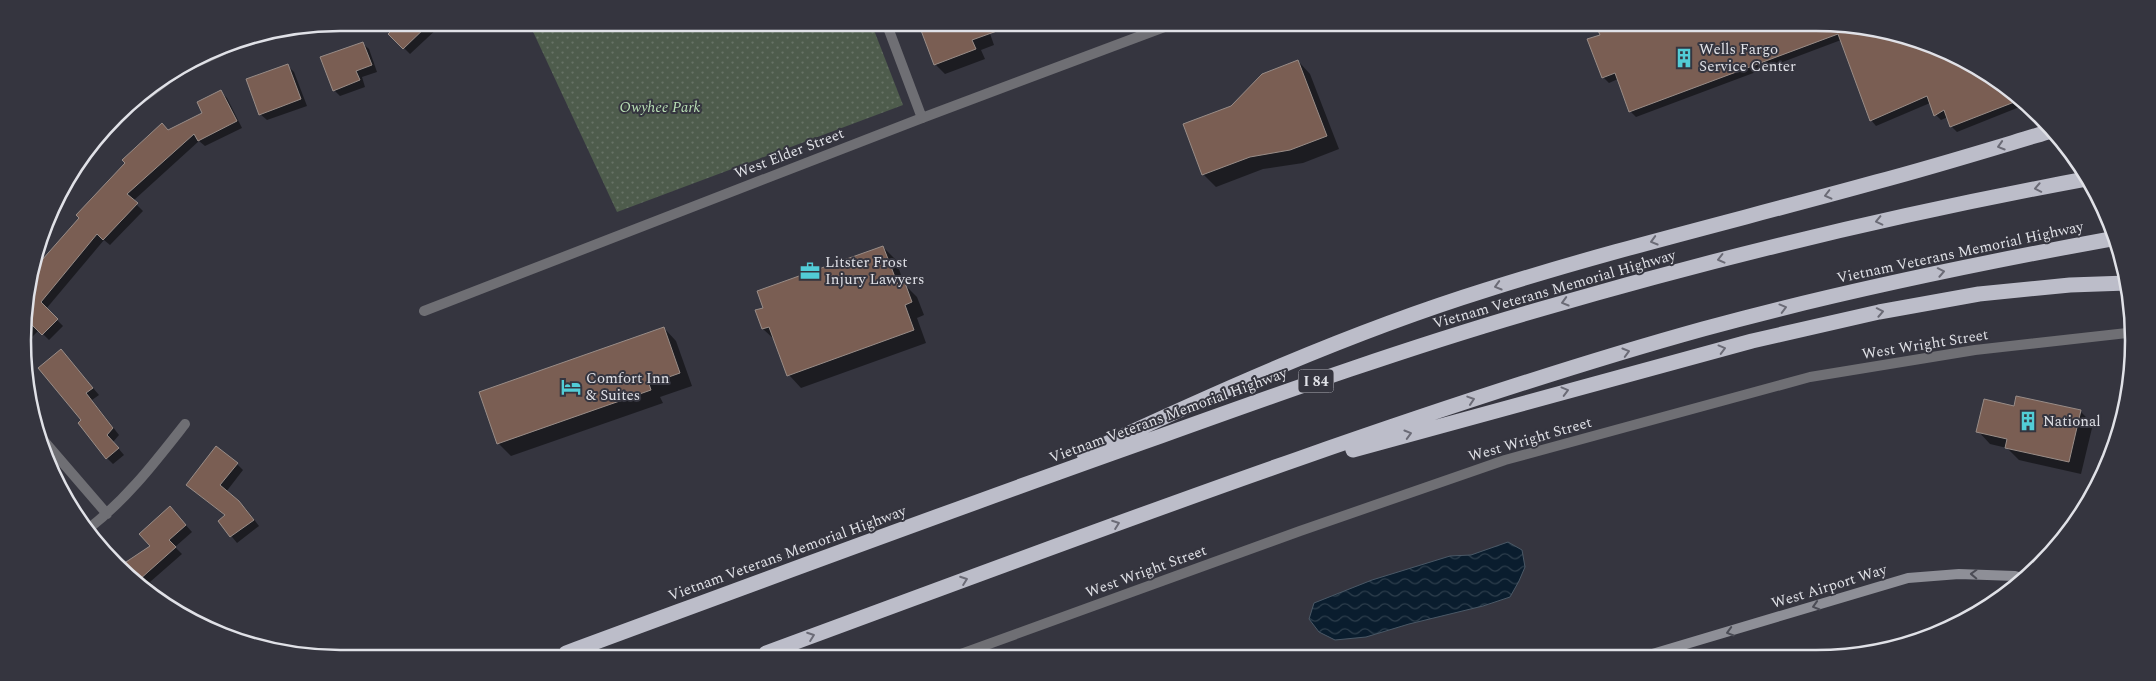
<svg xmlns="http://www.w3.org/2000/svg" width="2156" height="681" font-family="Spectral,serif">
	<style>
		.park { fill: url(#park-dots) }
		.water { fill: url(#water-waves); stroke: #4a5866 }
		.shadow { fill: #0007 }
		.building { fill: #7a5e53; stroke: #998d88 }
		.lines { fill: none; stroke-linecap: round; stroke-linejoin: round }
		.minor { stroke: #6f6f74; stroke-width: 10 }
		.tertiary { stroke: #6f6f74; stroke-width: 10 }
		.secondary { stroke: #8e8f97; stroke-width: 10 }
		.motorway { stroke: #bcbdc9; stroke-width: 15 }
		.oneway { stroke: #6b6b76 }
		.oneway2 { stroke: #4b4c55 }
		.labels { text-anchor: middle; stroke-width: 4; stroke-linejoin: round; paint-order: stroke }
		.shield { fill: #35353f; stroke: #adadb5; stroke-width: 1 }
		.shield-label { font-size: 14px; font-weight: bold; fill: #e0e1e7 }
		.poi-label { font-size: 15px; fill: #e0e1e7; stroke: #35353f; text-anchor: start }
		.park-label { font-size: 15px; font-style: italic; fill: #b9dfb5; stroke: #35353f }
		.street-label { font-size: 15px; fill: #e0e1e7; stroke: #35353f }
		.rim { fill: none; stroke: #e0e1e7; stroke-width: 2.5 }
	</style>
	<defs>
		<pattern id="park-dots" width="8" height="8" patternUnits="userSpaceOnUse" patternTransform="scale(1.25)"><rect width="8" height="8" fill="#4e5c4c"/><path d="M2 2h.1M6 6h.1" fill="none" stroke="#677366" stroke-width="1.8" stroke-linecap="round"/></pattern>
		<pattern id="water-waves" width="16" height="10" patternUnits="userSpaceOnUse" patternTransform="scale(1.25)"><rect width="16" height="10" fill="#0a1d2e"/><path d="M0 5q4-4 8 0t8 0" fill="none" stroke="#2d3e4c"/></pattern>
	</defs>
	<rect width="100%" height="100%" fill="#35353f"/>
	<path class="park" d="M529 23 872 25 903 105 617 212Z"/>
	<path class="water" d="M1508 542 1522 550 1525 567 1519 581 1510 597 1483 606 1409 624 1366 637 1335 640 1319 632 1309 619 1314 603 1372 580 1450 556 1471 555Z"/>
	<path class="shadow" d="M401 23H437L440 26 410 54 390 34Z
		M920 25H987L994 45 981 50 985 59 945 74 935 64Z
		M1599 28 1878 29 1992 76 2022 106 1957 132 1951 126 1948 117 1941 120 1936 115 1930 103 1876 126 1871 120 1841 40 1636 117 1631 112 1618 79 1609 83 1603 77 1601 35Z
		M362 43 369 49 377 72 362 77 365 87 340 96 334 90Z
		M1298 61 1310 74 1339 149 1303 163 1263 169 1216 187 1203 174 1231 107Z
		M288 66 294 72 307 106 267 120 260 114Z
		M221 92 227 98 242 128 205 146 199 141 133 201 143 211 110 245 104 240 46 309 63 326 49 340 39 330 28 341 25 299 169 131 204 113Z
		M883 247 896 260 904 284 917 297 924 315 917 318 926 343 801 388 789 375 776 341 763 329 757 311Z
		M664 328 676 341 692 386 660 397 663 403 511 456 498 443Z
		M61 350 99 395 92 400 119 435 113 442 124 455 113 464 107 458 83 420Z
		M2015 407 2080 411 2093 424 2081 474 2019 460 2007 448 1990 444 1978 431Z
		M2115 415 2122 417 2109 452Z
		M237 464 243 470 226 492 246 509 259 526 237 543 219 521 226 516 194 491Z
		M176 514 192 532 175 547 182 554 150 582 152 584 146 588 124 565 152 546Z"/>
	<path class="building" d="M399 23H430L403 49 388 34Z
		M919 25H1008V27L972 40 976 49 934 65Z
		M1597 28 1878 29 1992 76 2017 101 1950 127 1944 110 1934 116 1927 96 1870 121 1838 34 1629 112 1615 73 1602 78 1587 39 1600 35Z
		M363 42 372 65 356 71 360 80 333 91 320 57Z
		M1298 60 1327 136 1290 150 1250 157 1202 175 1183 124 1231 106 1262 74Z
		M288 64 301 99 259 115 246 79Z
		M221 90 237 121 198 141 194 134 127 194 138 203 103 240 97 234 41 302 58 319 42 335 26 319 25 299 34 269 79 218 76 215 125 163 122 160 162 123 168 130 202 113 197 102Z
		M883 246 898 285 905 283 912 302 905 305 914 330 787 376 769 327 762 329 755 310 763 308 757 291Z
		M664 327 680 373 649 384 651 390 497 444 479 392Z
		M61 349 93 388 86 393 113 428 107 435 119 448 106 459 78 423 81 420 38 368Z
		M2016 396 2081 410 2069 462 2005 448 2007 439 1976 432 1984 399 2014 406Z
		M216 446 238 463 220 485 239 501 254 520 230 537 218 521 225 515 186 485Z
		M170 506 186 525 169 540 176 547 139 580 123 564 150 546 139 534Z"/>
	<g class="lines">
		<path class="minor" d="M184 68 241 42
			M122 113 176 73
			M424 311 922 118
			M38 434 107 514
			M88 529C127 499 155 462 185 424"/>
		<path class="tertiary" d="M887 25 922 118 1167 26
			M961 654 1300 531 1505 460 1810 377 1975 350 2127 333"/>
		<path class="secondary" d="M1649 655 1908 578 1959 574 2015 576 2022 578"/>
		<path class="motorway" d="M1353 450 1752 341 1879 312 1979 294 2070 285 2127 283
			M1084 454C1215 393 1348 333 1486 290 1615 249 1746 218 1876 182 1933 167 1991 149 2048 132
			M566 653C764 580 962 506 1161 436 1286 391 1412 346 1541 309 1720 257 1902 213 2086 179
			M766 653C943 588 1120 521 1298 459 1432 412 1566 367 1703 329 1838 292 1974 264 2111 239"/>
	</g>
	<defs><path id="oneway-chevron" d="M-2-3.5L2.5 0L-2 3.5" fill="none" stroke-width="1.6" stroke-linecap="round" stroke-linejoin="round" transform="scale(1.25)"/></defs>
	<g class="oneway">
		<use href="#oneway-chevron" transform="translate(2001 146) rotate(163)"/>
		<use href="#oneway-chevron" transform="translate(2038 188) rotate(169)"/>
		<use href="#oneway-chevron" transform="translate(1828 195) rotate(166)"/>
		<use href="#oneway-chevron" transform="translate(1879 221) rotate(167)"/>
		<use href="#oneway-chevron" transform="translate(1654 241) rotate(164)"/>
		<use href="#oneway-chevron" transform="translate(1721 259) rotate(166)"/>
		<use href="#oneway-chevron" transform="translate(1941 272) rotate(-11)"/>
		<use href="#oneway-chevron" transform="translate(1498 286) rotate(164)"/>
		<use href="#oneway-chevron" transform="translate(1565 302) rotate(164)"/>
		<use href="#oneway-chevron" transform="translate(1783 308) rotate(-15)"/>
		<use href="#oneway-chevron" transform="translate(1880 312) rotate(-11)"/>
		<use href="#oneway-chevron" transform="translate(1722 349) rotate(-15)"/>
		<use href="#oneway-chevron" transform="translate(1626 352) rotate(-16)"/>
		<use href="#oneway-chevron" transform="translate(1565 391) rotate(-15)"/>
		<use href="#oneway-chevron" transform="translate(1471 400) rotate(-18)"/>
		<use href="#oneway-chevron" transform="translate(1408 434) rotate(-16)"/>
		<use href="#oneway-chevron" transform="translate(1116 524) rotate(-20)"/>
		<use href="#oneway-chevron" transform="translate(964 580) rotate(-20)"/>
		<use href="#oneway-chevron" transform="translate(811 636) rotate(-20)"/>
	</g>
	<g class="oneway2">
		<use href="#oneway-chevron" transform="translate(1974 574) rotate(-178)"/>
		<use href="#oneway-chevron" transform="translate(1816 606) rotate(163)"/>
		<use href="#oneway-chevron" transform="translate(1730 632) rotate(164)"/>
	</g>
	<defs>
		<symbol id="building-bare" viewBox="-9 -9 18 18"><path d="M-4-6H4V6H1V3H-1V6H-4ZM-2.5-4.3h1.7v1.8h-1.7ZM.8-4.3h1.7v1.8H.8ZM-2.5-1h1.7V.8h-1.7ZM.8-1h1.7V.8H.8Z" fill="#52ccd6" stroke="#35353f" stroke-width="2.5" paint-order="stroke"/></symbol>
		<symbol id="office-bare" viewBox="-9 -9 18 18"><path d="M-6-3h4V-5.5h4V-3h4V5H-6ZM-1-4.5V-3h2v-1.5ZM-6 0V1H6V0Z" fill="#52ccd6" stroke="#35353f" stroke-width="2.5" paint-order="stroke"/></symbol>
		<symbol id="hotel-bare" viewBox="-9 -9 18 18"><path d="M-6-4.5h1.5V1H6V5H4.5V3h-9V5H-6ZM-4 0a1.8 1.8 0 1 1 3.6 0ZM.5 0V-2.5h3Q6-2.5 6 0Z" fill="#52ccd6" stroke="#35353f" stroke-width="2.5" paint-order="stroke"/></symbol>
	</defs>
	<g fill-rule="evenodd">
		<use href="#building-bare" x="1670" y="44" width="28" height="28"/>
		<use href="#office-bare" x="796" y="257" width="28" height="28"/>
		<use href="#hotel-bare" x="557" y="373" width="28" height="28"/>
		<use href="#building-bare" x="2014" y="407" width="28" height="28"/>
	</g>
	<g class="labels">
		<rect class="shield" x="1298.5" y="369.5" width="35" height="23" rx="4"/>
		<g class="shield-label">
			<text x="1316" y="386">I 84</text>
		</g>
		<g class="poi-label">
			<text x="1699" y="54">Wells Fargo<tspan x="1699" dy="17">Service Center</tspan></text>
			<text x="825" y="267">Litster Frost<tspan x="825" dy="17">Injury Lawyers</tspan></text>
			<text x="586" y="383">Comfort Inn<tspan x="586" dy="17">&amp; Suites</tspan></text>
			<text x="2043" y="426">National</text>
		</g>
		<g class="park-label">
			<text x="660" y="112">Owyhee Park</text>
		</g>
		<g class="street-label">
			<text transform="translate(789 153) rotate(-21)" y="5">West Elder Street</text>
			<text transform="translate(1960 252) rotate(-12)" y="5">Vietnam Veterans Memorial Highway</text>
			<text transform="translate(1554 289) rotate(-16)" y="5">Vietnam Veterans Memorial Highway</text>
			<text transform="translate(1925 344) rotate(-9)" y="5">West Wright Street</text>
			<text transform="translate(1168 415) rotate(-20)" y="5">Vietnam Veterans Memorial Highway</text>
			<text transform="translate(1530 439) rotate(-16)" y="5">West Wright Street</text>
			<text transform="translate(787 553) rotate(-20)" y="5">Vietnam Veterans Memorial Highway</text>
			<text transform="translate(1146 571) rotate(-20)" y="5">West Wright Street</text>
			<text transform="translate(1829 586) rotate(-17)" y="5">West Airport Way</text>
		</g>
	</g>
	<path d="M0 0H2156V681H0ZM340 31H1816A309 309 0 0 1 2125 340V341A309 309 0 0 1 1816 650H340A309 309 0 0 1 31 341V340A309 309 0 0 1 340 31Z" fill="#35353f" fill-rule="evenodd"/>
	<path class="rim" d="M340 31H1816A309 309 0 0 1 2125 340V341A309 309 0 0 1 1816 650H340A309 309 0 0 1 31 341V340A309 309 0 0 1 340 31Z"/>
</svg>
